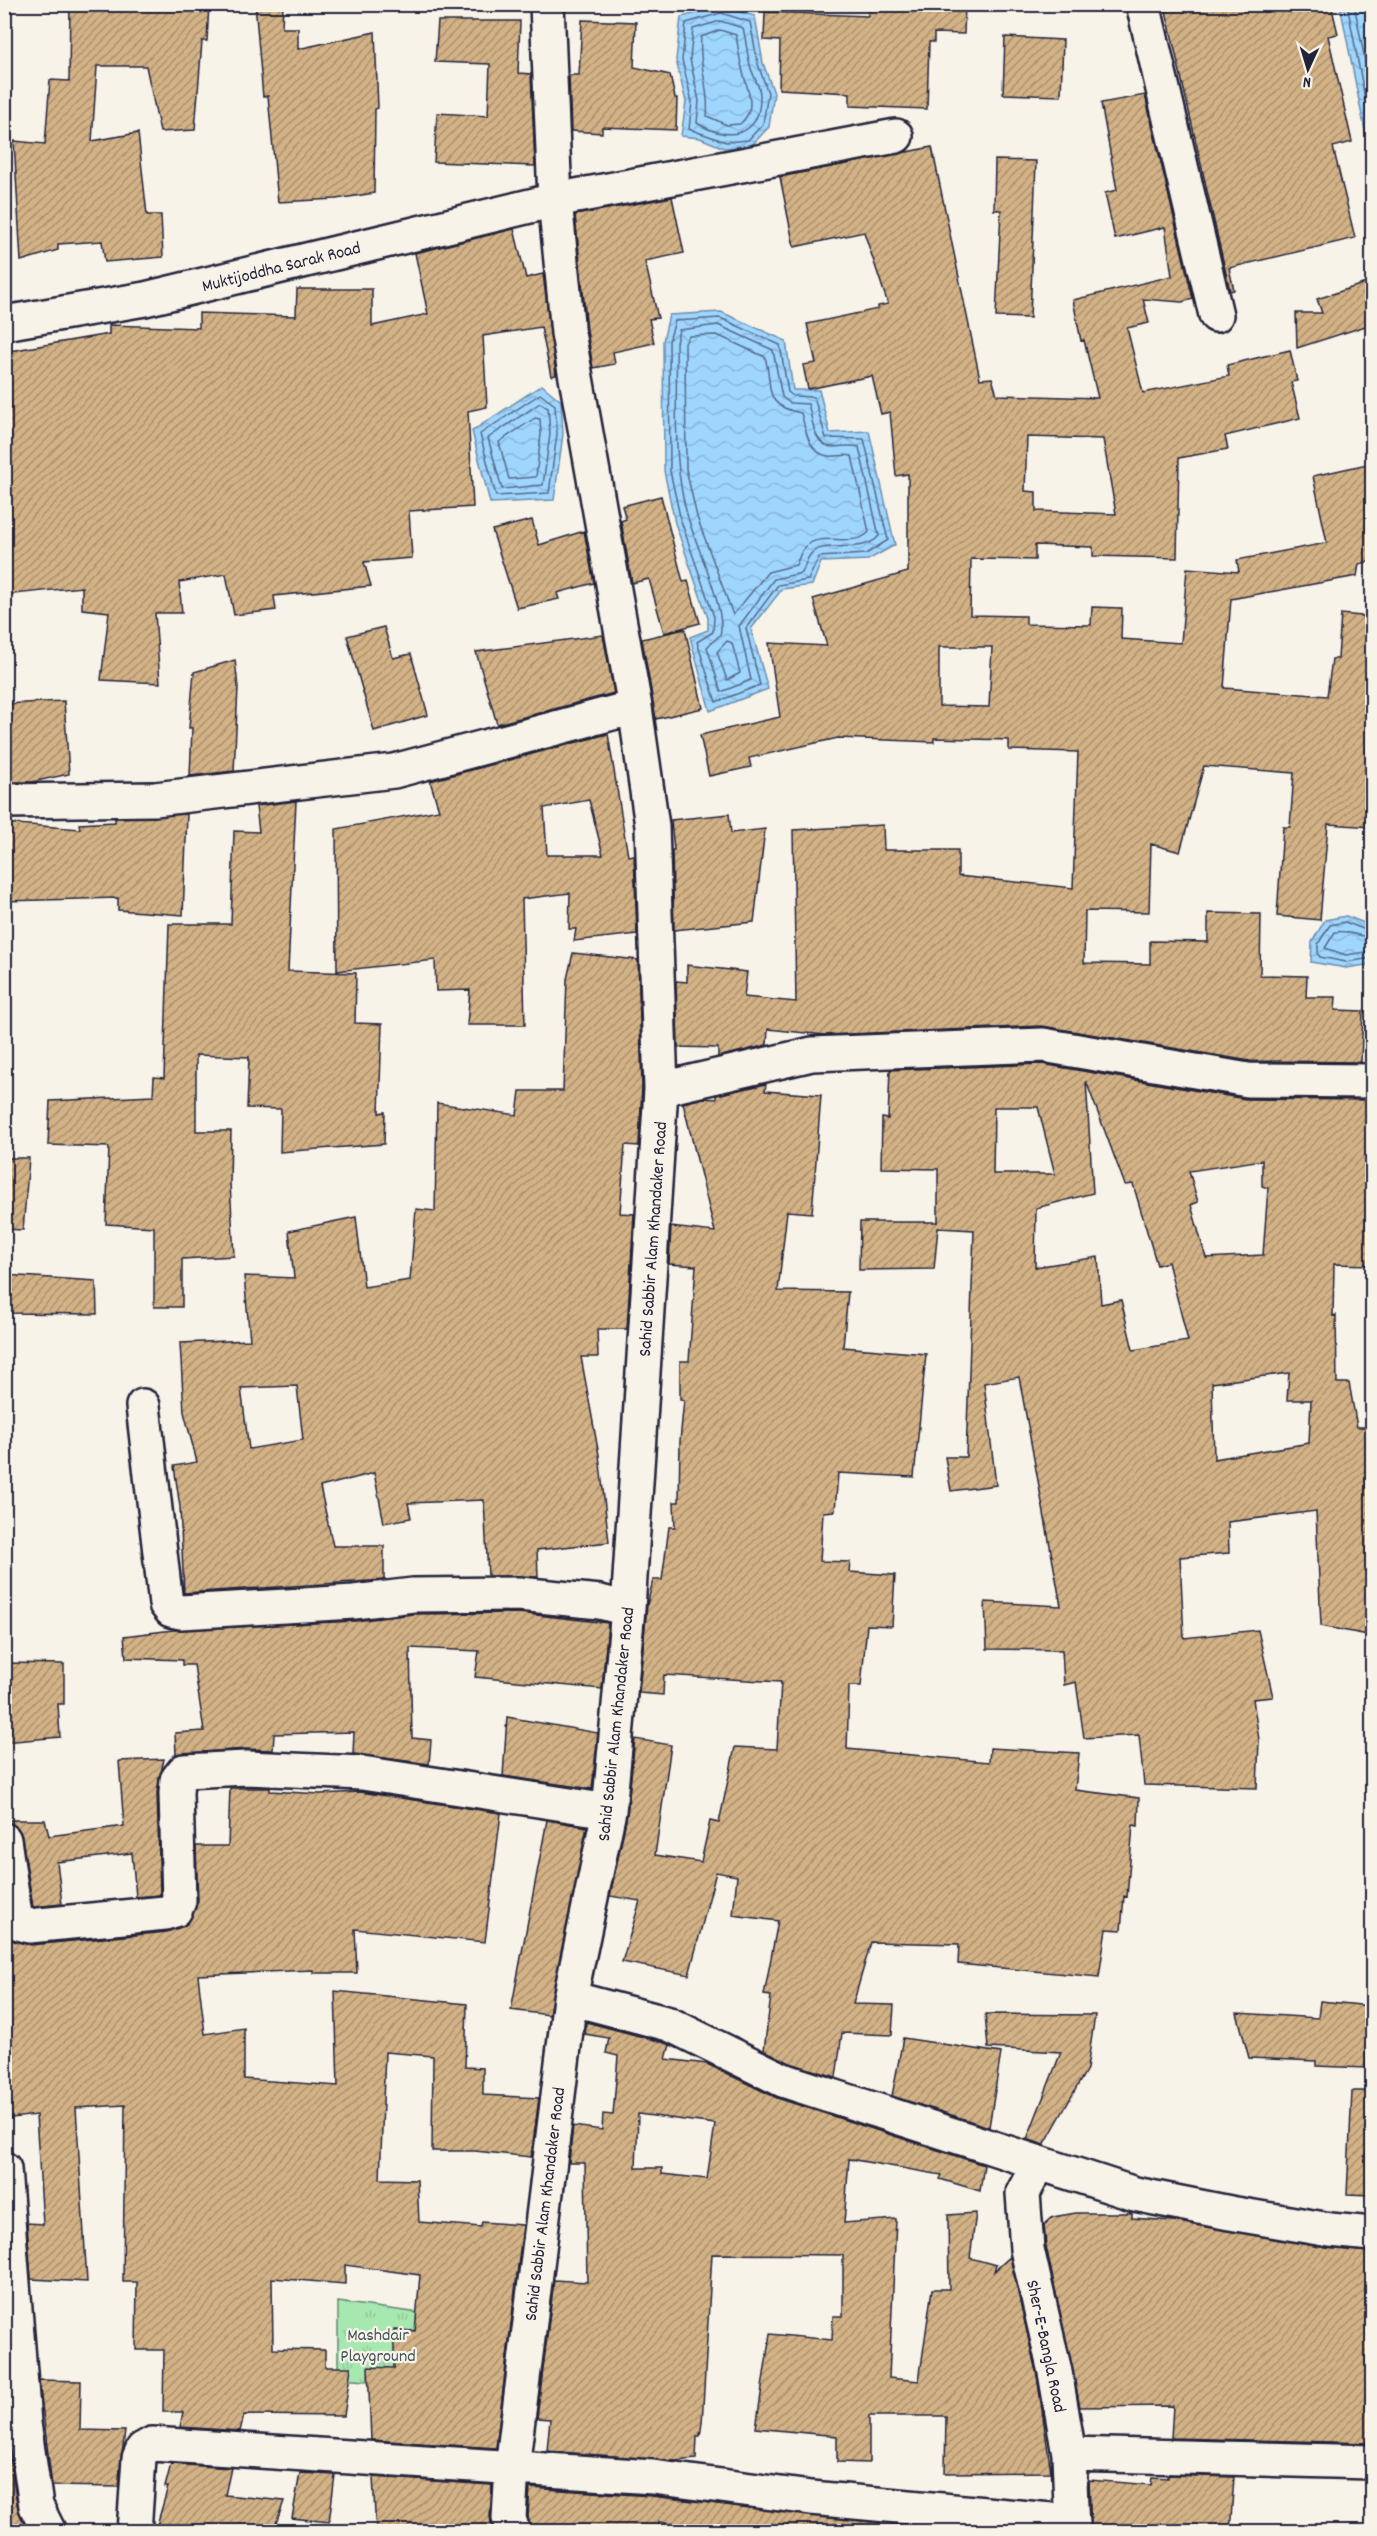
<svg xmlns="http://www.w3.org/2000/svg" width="1377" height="2536" font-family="Dekko,sans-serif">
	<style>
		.park { fill: url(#park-tufts); stroke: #648576; stroke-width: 1.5 }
		.water { fill: url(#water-waves); stroke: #6d8eb0; stroke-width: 1.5 }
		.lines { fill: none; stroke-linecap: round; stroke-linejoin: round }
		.shore { stroke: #546a89; stroke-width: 1.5 }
		.building { fill: url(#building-hatch); stroke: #22223b; stroke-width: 1.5; fill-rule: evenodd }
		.minor-casing { stroke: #22223b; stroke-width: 38 }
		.minor { stroke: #f7f3e8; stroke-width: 33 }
		.labels { text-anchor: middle; stroke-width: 4.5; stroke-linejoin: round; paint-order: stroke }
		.street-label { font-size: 18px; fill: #22223b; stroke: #f7f3e8 }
		.park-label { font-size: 18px; fill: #435458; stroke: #f7f3e8 }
	</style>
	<defs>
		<pattern id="park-tufts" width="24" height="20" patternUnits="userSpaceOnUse" patternTransform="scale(1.5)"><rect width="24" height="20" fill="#a7e8b0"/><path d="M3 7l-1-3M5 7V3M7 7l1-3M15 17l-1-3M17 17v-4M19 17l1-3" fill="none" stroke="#8fc798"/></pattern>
		<pattern id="water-waves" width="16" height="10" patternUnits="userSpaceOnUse" patternTransform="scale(1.5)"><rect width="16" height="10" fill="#9fd6fe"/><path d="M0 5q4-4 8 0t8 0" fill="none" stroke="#89b7db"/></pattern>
		<pattern id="building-hatch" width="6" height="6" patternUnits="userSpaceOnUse" patternTransform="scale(1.5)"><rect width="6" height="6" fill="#d3b286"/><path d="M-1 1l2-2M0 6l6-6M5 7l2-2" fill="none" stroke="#ab906f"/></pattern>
	</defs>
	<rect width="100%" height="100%" fill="#f7f3e8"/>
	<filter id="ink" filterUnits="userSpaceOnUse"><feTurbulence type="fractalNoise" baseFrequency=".0167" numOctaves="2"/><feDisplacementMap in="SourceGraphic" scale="12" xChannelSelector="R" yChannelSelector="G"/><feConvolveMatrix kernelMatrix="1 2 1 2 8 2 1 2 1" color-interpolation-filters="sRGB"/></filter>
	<g filter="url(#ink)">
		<path class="park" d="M338 2302 494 2323 487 2389 338 2379Z"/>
		<path class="water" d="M1340 5H1372V166Z
			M721 7 755 16 763 63 774 93 769 127 751 146 724 148 700 138 681 136 686 102 676 60 681 17Z
			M721 312 786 341 793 390H819L830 433 869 431 895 545 868 560 821 562 812 585 782 589 751 629 768 689 710 711 690 637 708 630V618L675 523 664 471 663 341 669 315Z
			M542 385 561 401 563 434 554 500 490 503 472 431Z
			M1346 916 1367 924 1372 917V964L1346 968 1311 962 1312 942 1325 920Z"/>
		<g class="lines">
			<path class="shore" d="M1347 4 1372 135
				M1354 4 1372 96
				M721 13 750 22 758 64 768 93 763 124 748 140 726 142 689 129 692 102 682 60 686 23Z
				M720 21 743 28C746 40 747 53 750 65 752 75 760 85 760 95 761 138 727 142 697 123L699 101 690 59 693 29Z
				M720 30 736 35C738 46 739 57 742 68 746 88 759 108 740 124L727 125 707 116C710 88 698 66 701 37Z
				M720 318 780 345 788 392 793 396 814 397 826 438 864 439 888 540 866 554 819 557 808 580 778 585 746 628 760 685 716 702 697 642 713 632 714 617 681 521 670 471 669 341 675 321Z
				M718 325 773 350 782 397 790 403 808 404C813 420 813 447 834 447 842 446 851 445 859 447L879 536C862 556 823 538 810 555 806 560 805 567 802 573L774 579 739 626 751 680 721 692 707 647 720 635C727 612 697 547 689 521 671 464 678 402 676 343L679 330Z
				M717 335 765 357C774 389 761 405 801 413 806 429 807 453 828 456 836 457 844 454 852 456L869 532C854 549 821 530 805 547 800 552 799 559 796 565L768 572 733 615 697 517 686 469 685 343 689 336Z
				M540 394 555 405 557 434 549 493 496 496 480 434Z
				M540 403 548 408 550 434 543 485 502 489 488 438Z
				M535 418 540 419 541 434 536 477 509 479 499 442Z
				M727 641 732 643 740 673 727 680 717 652Z
				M1372 926 1366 930 1345 922 1330 925 1318 944V954L1320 957 1346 962 1372 958
				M1372 936C1359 939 1349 929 1335 932L1325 948 1346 955 1372 951"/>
		</g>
		<path class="building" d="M70 4H209L207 41H202L195 130 160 132 146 66H97L92 141 138 133 147 215H161L163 257 105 262 102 241 58 244V250L21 261 14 141 45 144 50 80 69 81Z
			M255 4H283L282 28H298V49L375 32 378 108 375 109 374 193 336 199 278 202 268 96 263 97Z
			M868 4H965L964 34 934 33V42H929L927 109 850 106V93L779 89 780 41 764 40 765 12 868 16Z
			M1196 4H1286L1288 12 1331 4 1338 34 1328 36 1352 142 1333 147 1355 238 1229 268 1234 290 1230 291 1166 11Z
			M582 20 636 22 634 67 670 75 675 98H677L676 130 602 127V133L571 131 569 75H579Z
			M438 21H520L518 73 531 74 535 166 434 162 437 113 488 116 490 64 435 62Z
			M1005 37 1063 40 1061 96 1003 94Z
			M1145 95 1193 299 1182 302 1143 299 1149 323 1127 328 1143 393 1229 376 1227 365 1290 350 1297 381 1291 382 1300 418 1225 436 1228 449 1179 458 1177 558 1093 556V547L1035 545V560L971 559 970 615 1026 616V624L1091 625 1092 607 1122 608 1121 639 1181 643 1187 568 1239 572 1237 560 1327 543 1313 476 1372 463V561L1359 564 1357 576 1231 599 1224 688 1327 696 1332 659H1338L1341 614 1372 617V685L1367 753 1372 754V827L1328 824 1320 920 1277 916 1283 827H1290L1294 773 1204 766 1180 852 1151 844 1149 912 1085 911 1084 963 1150 964V941L1208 942V913L1261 914 1260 975 1307 976 1306 997H1336L1335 1010 1363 1011 1361 1062 1250 1061 1042 1026 825 1035 768 1029 767 1045 718 1057V1048L678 1047 676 981 687 982V965L747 972 744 997 796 1002 793 830 883 825 884 850H958V876L1073 888 1078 752 1009 750V740L934 738V742L838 738 749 758 751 767 709 776 700 735 780 717 769 643 827 646 813 599 908 572V474L896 476 890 412 881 414 872 376 808 389 803 365 816 363 807 324 878 309V306L888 304 864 232 794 247 780 177 932 147 980 379 992 378 997 395 1098 398 1084 340 1081 341 1073 300 1172 276 1165 227 1115 239 1105 193 1117 190 1101 103ZM1027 437 1103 439 1116 514 1036 511V492L1025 491ZM939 647H992L989 707 939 706Z
			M995 160 1036 161 1030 318 996 317 1001 210H994Z
			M672 197 684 253 645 261 658 318 649 319 654 343 613 352 615 364 593 368 587 330 575 215Z
			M514 229 526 278 543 274 556 375 551 376 541 327 483 336 487 407 468 411 473 507 409 511 412 558 364 562 371 586 274 596 276 610 234 615 226 574 179 582 182 613H155L160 683 101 680 109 612 82 609V587L4 595V352L109 334V325L199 328V313L296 316 297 289H372V326L428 314 415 253Z
			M1366 283 1372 303V324L1297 348 1296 313H1322L1317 299Z
			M661 496 683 582 688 581 700 623 664 633 649 579 632 583 621 521 626 519 622 506Z
			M532 520 539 545 584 531 594 583 557 593 559 599 517 608 492 530Z
			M384 627 393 658 411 654 428 715 374 731 347 636Z
			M685 629 703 708 656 719 642 639Z
			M603 635 614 693 497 724 476 652Z
			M235 660 238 687 234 771 190 776 192 728H189L194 672Z
			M64 701 69 774 32 782H4V704Z
			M608 734 628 856 634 855 637 934 574 941 576 929H569L570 893 522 899 525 1025H467L470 990 436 991 435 960 337 971 336 829 439 810 430 781ZM589 800 603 855H547L544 808Z
			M296 801 288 971 356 973 355 1023 382 1024 379 1113 385 1112 384 1144 280 1152 281 1109 247 1108 249 1057 196 1055V1131H231L230 1183 234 1256 182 1259V1307H154V1227L106 1224 109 1147 48 1145 50 1101 153 1096 154 1077 164 1078 169 924H231L234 831 259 832 256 806Z
			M187 814 183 915 118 910V898L4 901V823L80 829 79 824 115 822V818Z
			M729 814 731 833 765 829 754 922 674 930 672 850H674L671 820Z
			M573 953 638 960 642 1085 639 1146 625 1145 620 1213 634 1214 627 1329H597L598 1357H581L599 1455 609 1542 537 1550 538 1577 488 1576 484 1500 408 1503 411 1518 384 1523 374 1473 320 1487 333 1546H384V1580L184 1593 180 1507 174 1466 197 1462 184 1412 180 1343 250 1340 244 1276 294 1278 289 1231 356 1217 364 1287 410 1280 416 1209 435 1211 437 1103 517 1115 520 1091H563L567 979ZM297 1386 303 1440 249 1449 241 1388Z
			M1042 1064 1245 1099 1372 1100V1203L1370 1202 1371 1265 1334 1264 1333 1316 1336 1315 1337 1383H1349L1357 1427H1372V1632H1367L1368 1635 1321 1626 1316 1511 1228 1522 1229 1553 1180 1557 1184 1638 1258 1630 1273 1697 1253 1699 1259 1740 1257 1788 1144 1785 1139 1735 1084 1738 1076 1682 1064 1685 1062 1650 987 1649 985 1602 1061 1606 1019 1377 984 1383 996 1485 951 1491 945 1457H966L974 1230 938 1228 934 1269 859 1270 860 1222H938V1169L881 1168 882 1118 888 1119 890 1070ZM1086 1081 1125 1185 1133 1184 1157 1265 1168 1262 1188 1341 1133 1350 1121 1300 1101 1304 1098 1257 1035 1267 1036 1208 1093 1193ZM994 1107H1038L1055 1174H993ZM1262 1160V1186L1268 1188 1263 1255 1206 1258 1191 1205 1198 1202 1189 1171ZM1289 1373 1287 1400H1311L1309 1443 1214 1459 1212 1383Z
			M766 1084 765 1091 821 1095 812 1213 787 1211 778 1291 848 1292 843 1347 926 1354 914 1477 838 1473 835 1511 823 1512 820 1561 850 1562 849 1572 895 1575 892 1626 867 1625 861 1686H849L847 1749 989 1762 990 1748 1079 1753 1075 1790 1139 1798 1138 1826 1133 1825 1127 1897 1124 1896 1121 1930 1106 1929 1099 1977 958 1964 959 1944 871 1942 853 2004 894 2005 892 2035 842 2033 836 2077 790 2063 764 2050 771 1996 764 1995 778 1921 733 1915 737 1876 716 1872 689 1975 622 1962 640 1901 610 1896 627 1815 635 1739 671 1745 655 1855 701 1862 710 1821 719 1823 735 1747 777 1749 781 1682 664 1675 663 1695 639 1693 647 1605 653 1580H662L669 1527H675L674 1502H679L680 1441 684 1400 680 1399V1361H689L696 1266 669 1264 671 1227 715 1232 683 1103 704 1098 716 1099V1095Z
			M4 1158H29L23 1230 4 1229Z
			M4 1275 96 1281 97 1314 4 1313Z
			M518 1613 608 1623 602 1689 475 1677 479 1651 410 1648 412 1738 431 1740 429 1764 353 1754 354 1732 274 1734 273 1750 246 1749 176 1754 175 1733 204 1731 194 1665H182V1660L126 1658 124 1636 173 1630 355 1621 414 1614Z
			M4 1663 64 1664V1704H58L60 1737 4 1742Z
			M507 1717 598 1733 592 1789 503 1776Z
			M164 1759 157 1792 160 1895 136 1897 132 1853 57 1862 62 1904 33 1907 22 1837 18 1828 4 1820H45L49 1836 124 1826 119 1761Z
			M230 1788H270V1791L320 1794 360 1792 501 1813 485 1942 355 1929 357 1973H313V1970L198 1975 205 2034 244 2028V2079L338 2086 335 1991 467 2004 465 2067 483 2068V2095L539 2098 531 2157 475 2151H432L433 2056 385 2052 380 2179 417 2180 419 2222 481 2227 482 2222 523 2225 496 2448 371 2440 368 2367 394 2368V2330L415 2331 420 2275 345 2265V2284L272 2278 273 2349 325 2350V2367H351L344 2416 244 2415 240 2431 180 2427 183 2412H163L164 2350H136L137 2282H123L125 2105 76 2108 87 2282 31 2279 27 2223 43 2224 36 2115 4 2119V1934L14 1941 31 1945 167 1932 187 1924 198 1901 196 1846H228Z
			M547 1820 587 1827 549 2015 511 2010Z
			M1320 2001 1370 2006 1366 2068 1316 2066V2061L1249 2058 1237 2013 1318 2018Z
			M985 2014 1095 2015 1087 2069 1044 2145 1027 2139 1061 2052 988 2048Z
			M586 2022 662 2042 670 2045 666 2059 707 2064 777 2098 984 2165 980 2191 940 2179 942 2175 849 2159 844 2223 896 2219 889 2378 919 2381 932 2289H949L948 2215 976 2213 970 2258 996 2265 994 2271 1010 2257 1037 2376 1051 2472 945 2473 946 2416H869V2463L837 2462V2436L756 2428 770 2334 832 2340 833 2316H843V2255L712 2254 702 2423 700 2436H697L696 2459 675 2461 547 2451 550 2419 537 2418 554 2280 587 2282 585 2163H569L573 2126 602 2130 603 2114 613 2115 618 2056 606 2053 609 2038 585 2034ZM638 2114 715 2124 707 2179 662 2174V2168H636Z
			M903 2038 1001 2053 989 2127 892 2096Z
			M1352 2091H1372V2195L1347 2194Z
			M1076 2213H1132V2218L1173 2221 1327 2248 1372 2252V2443L1171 2438 1173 2406 1080 2407 1046 2246 1044 2225 1053 2217Z
			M39 2380 81 2381 80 2430 125 2431 118 2487 52 2486Z
			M4 2460H10L18 2509 28 2532H4Z
			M171 2464 231 2468 225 2495 284 2501 273 2532H155L168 2487H165Z
			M300 2473 335 2475 329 2522 292 2518Z
			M1168 2475 1234 2477 1230 2532H1091L1089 2480 1151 2485 1152 2477 1168 2478Z
			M373 2477 492 2485 490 2517 493 2532 415 2529V2532H376Z
			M530 2488 651 2496 880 2523V2532H714L659 2522 658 2532H531L528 2516Z"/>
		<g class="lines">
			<defs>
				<path id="minor" d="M547 4 555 200 896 136
					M1143 4 1216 315
					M4 323 145 299 555 200 568 333 635 707 652 826 661 1089 812 1054 1043 1045 1248 1080 1372 1081
					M4 801 155 799 394 771 635 707
					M143 1406 166 1604 171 1610 181 1612 354 1602 413 1595 519 1594 600 1602 628 1609
					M4 1840 15 1915 19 1923 29 1926 165 1913 175 1910 179 1901 176 1793 177 1780 184 1771 247 1768 362 1773 609 1811
					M570 1998 669 2024 783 2080 1135 2194 1230 2213 1330 2230 1372 2234
					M1039 2163 1023 2193 1027 2249 1055 2372 1069 2454 1072 2532
					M4 2169 24 2423 36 2506 49 2532
					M1069 2454 1372 2462
					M134 2532 139 2458 143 2449 152 2444 653 2477 811 2498 1073 2522
					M513 2532 509 2518 512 2468 570 1998 609 1811 628 1609 661 1089"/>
			</defs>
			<use href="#minor" class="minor-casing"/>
			<use href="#minor" class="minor"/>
		</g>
	</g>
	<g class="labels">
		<g class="street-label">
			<text transform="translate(281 266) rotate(-14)" y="6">Muktijoddha Sarak Road</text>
			<text transform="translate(652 1239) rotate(-86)" y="6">Sahid Sabbir Alam Khandaker Road</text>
			<text transform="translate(615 1724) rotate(-84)" y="6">Sahid Sabbir Alam Khandaker Road</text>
			<text transform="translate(544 2204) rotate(-83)" y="6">Sahid Sabbir Alam Khandaker Road</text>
			<text transform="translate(1047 2346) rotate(78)" y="6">Sher-E-Bangla Road</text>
		</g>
		<g class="park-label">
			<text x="378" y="2340">Mashdair<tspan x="378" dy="21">Playground</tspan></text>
		</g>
	</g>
	<rect width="1377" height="2536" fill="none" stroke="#f7f3e8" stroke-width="24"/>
	<rect x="12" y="12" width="1353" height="2512" fill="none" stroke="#22223b" stroke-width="2" filter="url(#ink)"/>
	<g transform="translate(1308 69) rotate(184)" stroke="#f7f3e8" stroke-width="4.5" paint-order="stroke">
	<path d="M0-4.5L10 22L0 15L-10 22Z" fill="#22223b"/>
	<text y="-9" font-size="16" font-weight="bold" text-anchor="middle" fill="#22223b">N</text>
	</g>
</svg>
